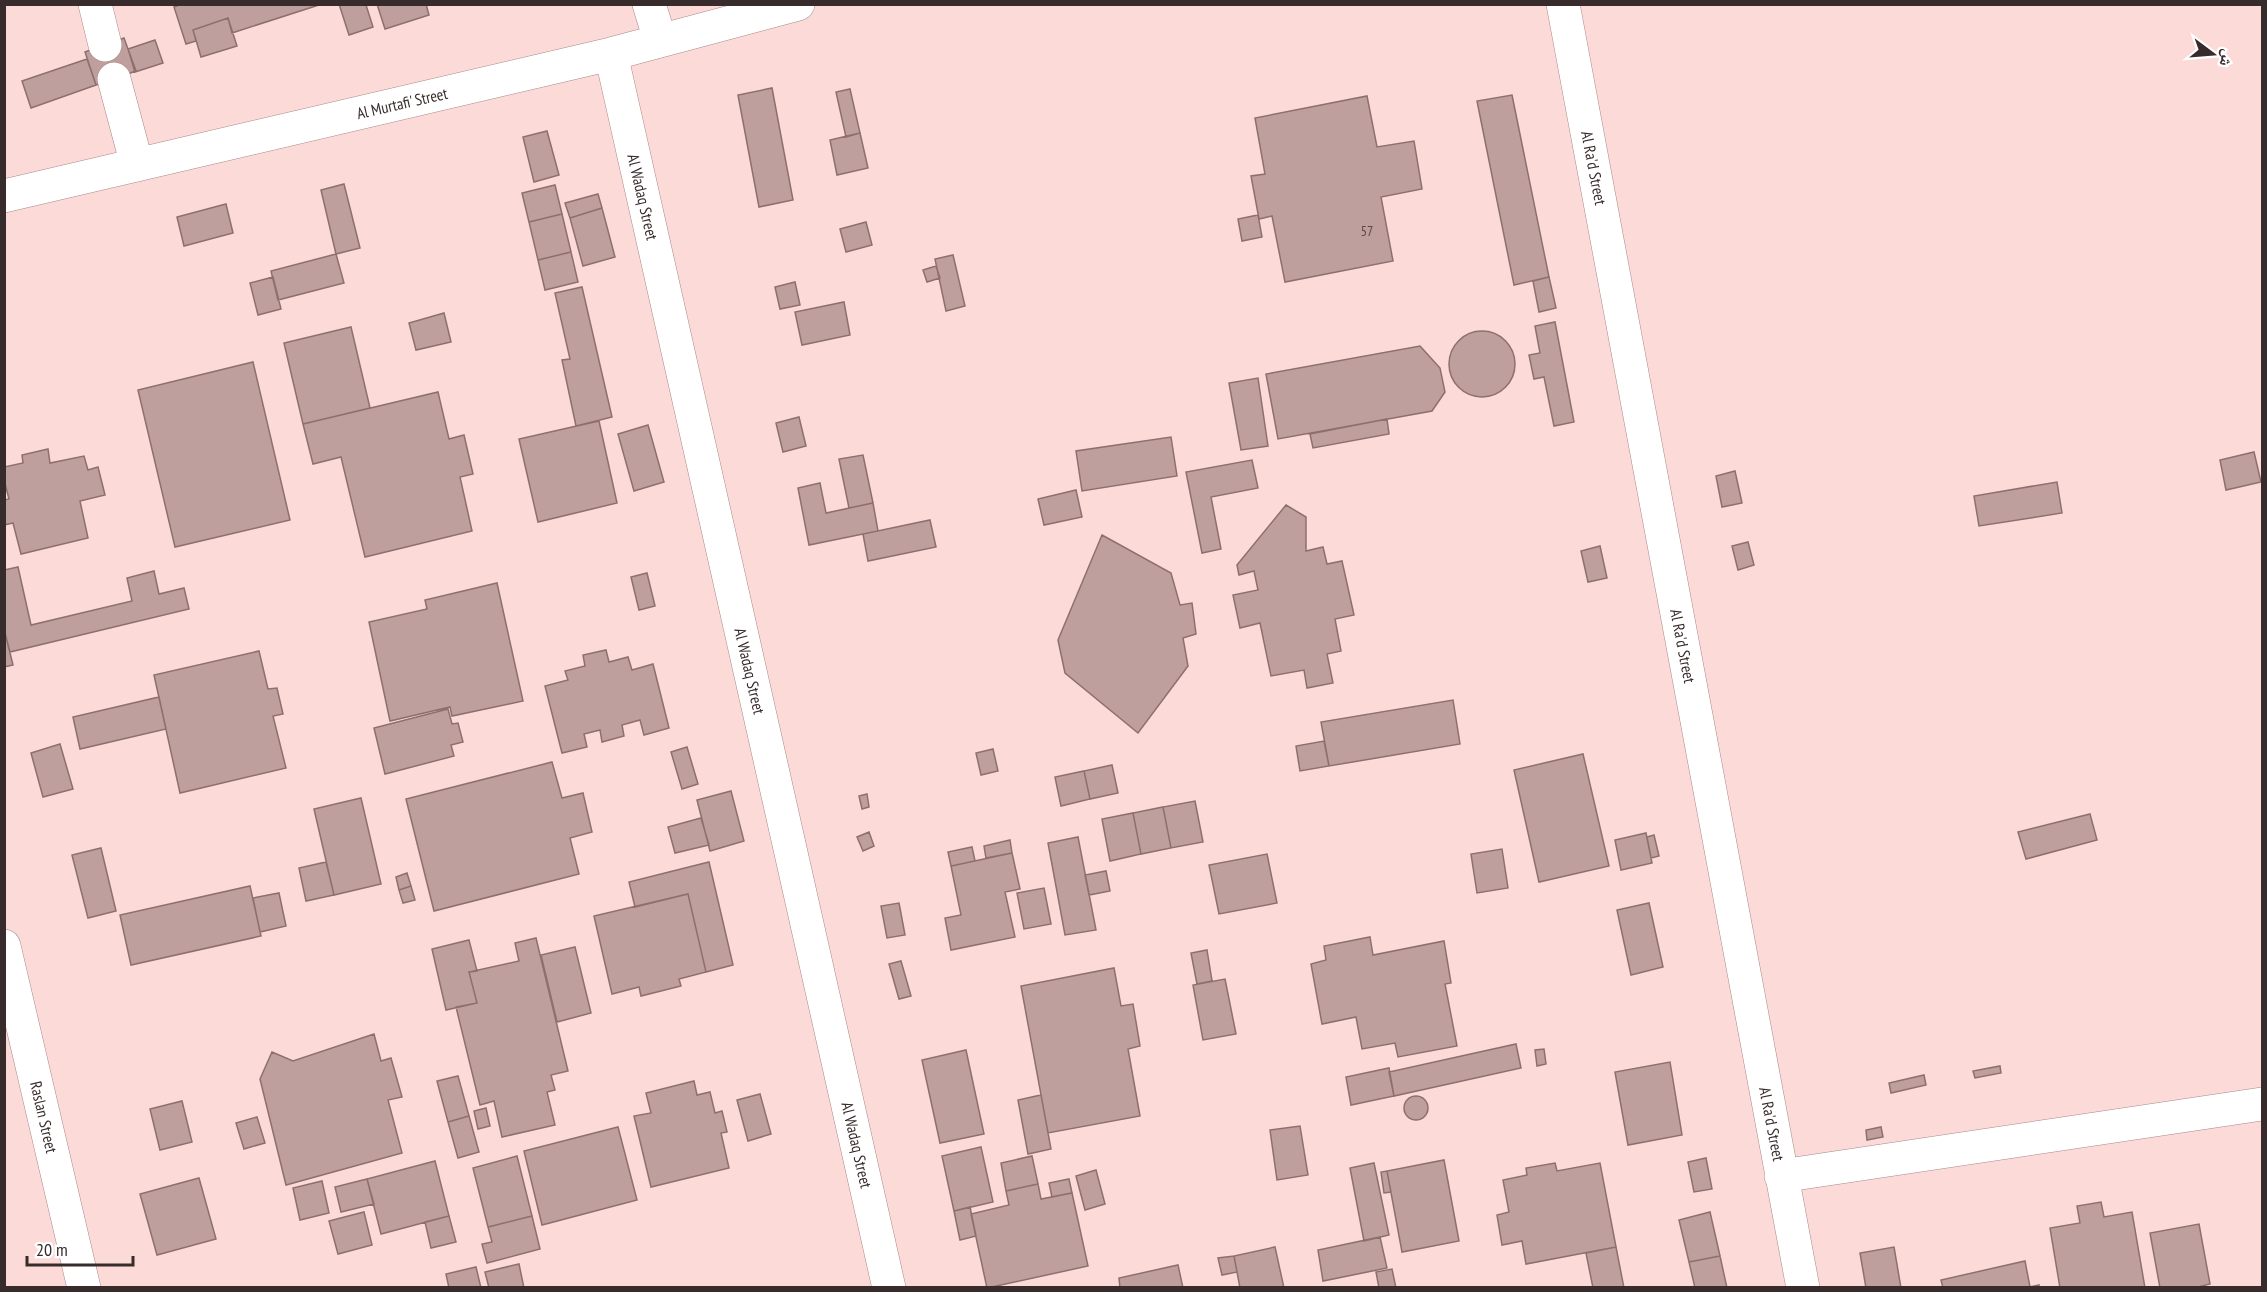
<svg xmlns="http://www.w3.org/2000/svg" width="2267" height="1292" font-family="'PT Sans Narrow','Noto Naskh Arabic',sans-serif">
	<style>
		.building { fill: #bf9f9d; stroke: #8d706e; stroke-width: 1.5 }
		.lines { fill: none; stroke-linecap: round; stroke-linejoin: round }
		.minor-casing { stroke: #a88987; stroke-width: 34 }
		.minor { stroke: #fff; stroke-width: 33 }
		.labels { text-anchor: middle; stroke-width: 4.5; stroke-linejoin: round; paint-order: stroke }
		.number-label { font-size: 14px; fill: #5a4848 }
		.street-label { font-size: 16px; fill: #382b2b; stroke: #fff }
	</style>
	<rect width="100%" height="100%" fill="#fcdad8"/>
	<path class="building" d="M182 4H322L232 33 228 18 193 30 196 41 186 44 174 7Z
		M339 4H368L366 5 373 27 349 35Z
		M377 4H426L429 15 385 29Z
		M228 18 237 46 201 57 193 30Z
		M124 38 136 71 96 85 85 52Z
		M155 40 163 63 135 72 128 49Z
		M87 59 96 85 31 108 22 81Z
		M772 88 793 200 759 207 738 95Z
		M850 89 860 133 846 137 836 92Z
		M1512 95 1549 277 1514 285 1477 101Z
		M1367 96 1377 147 1414 141 1422 189 1381 197 1393 261 1285 282 1272 216 1259 219 1251 176 1265 174 1255 118Z
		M547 131 559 175 534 182 523 137Z
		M860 133 868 168 837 175 830 140Z
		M344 184 360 248 336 254 321 190Z
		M555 185 562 214 529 222 522 193Z
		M598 194 602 208 570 218 565 203Z
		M226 204 233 233 184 246 177 217Z
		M602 208 615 257 583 266 570 218Z
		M562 214 571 252 538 260 529 222Z
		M1258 215 1262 237 1242 241 1238 219Z
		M866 222 872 245 846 252 840 229Z
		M571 252 578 282 545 290 538 260Z
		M336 254 344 283 278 300 271 271Z
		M953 255 965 306 946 311 935 259Z
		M936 266 940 278 927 282 923 270Z
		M273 277 281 309 258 315 250 283Z
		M1549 277 1556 308 1539 312 1533 281Z
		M795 282 800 305 780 309 775 287Z
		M582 287 612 417 576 426 562 360 570 359 555 293Z
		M844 302 850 335 802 345 795 312Z
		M444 313 451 342 416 350 409 323Z
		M1555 322 1574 422 1554 426 1544 377 1534 379 1529 355 1540 353 1535 326Z
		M351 327 370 408 303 424 284 343Z
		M1449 364a33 33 0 1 1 66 0a33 33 0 1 1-66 0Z
		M1420 346 1440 368 1445 392 1432 411 1278 439 1266 374Z
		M253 362 290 520 175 547 138 390Z
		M1258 378 1268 446 1241 450 1229 383Z
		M438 392 449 439 464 435 473 474 460 477 472 531 365 557 341 457 313 464 303 424Z
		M799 417 806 446 783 452 776 423Z
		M1387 419 1389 434 1313 448 1310 434Z
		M599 421 617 503 538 522 519 439Z
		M648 425 664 482 634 491 618 434Z
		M1171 437 1177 476 1082 491 1076 451Z
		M48 449 50 463 84 456 88 470 98 467 105 495 80 501 88 538 21 554 13 523 4 525V500L9 499 4 480V467L23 463 22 455Z
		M2254 452 2261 482 2226 490 2220 460Z
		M863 455 873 503 849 508 839 459Z
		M1252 460 1258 488 1211 497 1221 549 1202 553 1186 472Z
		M1735 471 1742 503 1722 507 1716 476Z
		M2057 482 2062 513 1979 526 1974 496Z
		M820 483 826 513 873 503 878 531 809 545 798 488Z
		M1076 490 1082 517 1044 525 1038 499Z
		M1286 505 1306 517V551L1323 547 1327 564 1342 561 1354 615 1335 619 1341 651 1327 654 1333 683 1307 688 1304 670 1271 676 1260 623 1240 628 1233 595 1258 590 1254 571 1239 575 1237 565Z
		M930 520 936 547 868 561 863 534Z
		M1102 535 1171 573 1180 605 1192 603 1196 634 1183 638 1188 666 1138 733 1065 673 1058 640Z
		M1748 542 1754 565 1738 570 1732 546Z
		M1600 546 1607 578 1588 582 1581 551Z
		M18 567 31 625 132 601 127 578 154 571 159 594 184 588 189 609 10 652 4 629V570Z
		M647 573 655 606 639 610 631 577Z
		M497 583 523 701 452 716 450 707 390 721 369 622 427 609 425 600Z
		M4 629 13 665 4 667Z
		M606 650 609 662 628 657 632 670 653 664 669 728 644 735 640 720 622 725 624 736 602 742 600 730 584 734 587 747 562 753 545 686 568 680 565 671 585 666 583 655Z
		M259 651 268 689 277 688 283 714 273 716 286 768 180 793 154 675Z
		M159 697 166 729 80 749 73 717Z
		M1453 700 1460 744 1329 766 1321 722Z
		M448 709 452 724 458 723 463 742 451 745 454 756 385 774 374 728Z
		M1324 741 1329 766 1300 771 1296 746Z
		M60 744 73 789 43 797 31 753Z
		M687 747 698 784 682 789 671 752Z
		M993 749 998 771 981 775 976 753Z
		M1583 754 1609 866 1539 882 1514 770Z
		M552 762 562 798 583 793 592 832 570 838 579 874 434 911 406 799Z
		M1112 765 1118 793 1090 799 1084 771Z
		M1084 771 1090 799 1061 806 1055 777Z
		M731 791 744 841 710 851 697 800Z
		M867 794 869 807 862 809 859 796Z
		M361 798 381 884 334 895 314 809Z
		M1195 801 1203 842 1171 848 1163 807Z
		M1163 807 1171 848 1141 854 1133 813Z
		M1133 813 1141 854 1110 861 1102 819Z
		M2090 814 2097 840 2026 859 2018 832Z
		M701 818 709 845 675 853 668 827Z
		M869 832 874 846 863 851 857 837Z
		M1646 833 1652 863 1621 870 1615 840Z
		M1654 835 1659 856 1651 858 1647 837Z
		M1078 837 1096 930 1065 935 1048 843Z
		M1010 840 1012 853 986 858 984 846Z
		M972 847 975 861 951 866 948 852Z
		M101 848 116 911 88 918 72 855Z
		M1502 849 1508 888 1477 893 1471 854Z
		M1012 853 1020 889 1005 892 1015 937 951 950 945 918 961 915 951 866Z
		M1267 854 1277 903 1219 914 1209 865Z
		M326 862 334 895 306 901 299 868Z
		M709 862 733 965 706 972 688 894 635 907 629 882Z
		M1106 871 1110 891 1089 895 1085 875Z
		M407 873 411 886 399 890 396 877Z
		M250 886 261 936 131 965 120 915Z
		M411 886 415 900 403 903 399 890Z
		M1044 888 1051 924 1024 929 1017 893Z
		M279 893 286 926 260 932 253 898Z
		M688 894 706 972 679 979 681 986 641 996 639 987 612 994 594 916Z
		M899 903 905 935 887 938 881 906Z
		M1649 903 1663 967 1631 975 1617 910Z
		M1370 937 1373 955 1444 941 1451 983 1445 984 1457 1046 1398 1057 1395 1043 1362 1049 1356 1017 1322 1024 1311 964 1326 960 1324 946Z
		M536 938 568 1071 551 1075 555 1090 547 1092 555 1125 502 1137 494 1101 480 1105 456 1007 477 1003 469 972 519 961 515 943Z
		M469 940 477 971 469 972 477 1003 446 1010 432 949Z
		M575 947 591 1013 557 1022 541 955Z
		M1207 950 1212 981 1197 984 1191 953Z
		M901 961 911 996 899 999 889 964Z
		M1114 968 1121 1006 1133 1004 1140 1046 1128 1049 1140 1116 1048 1133 1021 986Z
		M1225 979 1236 1034 1203 1040 1193 985Z
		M374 1034 381 1061 391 1058 402 1097 388 1100 402 1153 286 1185 260 1079 272 1052 293 1061Z
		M1516 1044 1521 1068 1394 1096 1389 1072Z
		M1544 1049 1546 1064 1537 1066 1535 1050Z
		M966 1050 984 1134 940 1143 922 1060Z
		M1670 1062 1682 1135 1628 1145 1615 1072Z
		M2000 1066 2001 1073 1975 1078 1973 1071Z
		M1389 1068 1394 1096 1351 1105 1346 1077Z
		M1924 1075 1926 1085 1891 1093 1889 1083Z
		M458 1076 469 1116 448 1122 437 1081Z
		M694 1081 697 1095 710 1092 715 1113 722 1111 727 1132 721 1133 729 1168 651 1187 634 1116 651 1113 646 1093Z
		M760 1094 771 1134 748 1141 737 1100Z
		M1041 1095 1051 1149 1028 1154 1018 1100Z
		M1404 1108a12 12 0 1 1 24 0a12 12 0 1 1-24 0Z
		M182 1101 192 1142 160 1150 150 1109Z
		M486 1108 490 1126 478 1129 474 1111Z
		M469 1116 479 1152 458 1158 448 1122Z
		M257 1117 265 1143 244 1149 236 1123Z
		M1300 1126 1308 1175 1277 1180 1270 1130Z
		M618 1127 637 1200 542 1225 524 1151Z
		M1881 1127 1883 1137 1867 1140 1866 1130Z
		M981 1147 993 1202 954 1211 942 1156Z
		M517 1156 532 1216 488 1227 473 1168Z
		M1032 1156 1038 1184 1006 1191 1001 1163Z
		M1706 1158 1712 1189 1694 1192 1688 1162Z
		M1444 1160 1459 1241 1402 1252 1387 1171Z
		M435 1161 449 1216 381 1234 367 1179Z
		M1374 1163 1389 1235 1364 1241 1350 1168Z
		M1555 1163 1557 1171 1600 1163 1616 1247 1526 1264 1522 1241 1502 1245 1497 1215 1509 1212 1503 1180 1527 1175 1526 1168Z
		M1096 1170 1105 1204 1085 1210 1076 1176Z
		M1387 1171 1391 1192 1384 1193 1381 1172Z
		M199 1178 216 1239 157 1255 140 1194Z
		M367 1179 374 1204 341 1212 335 1187Z
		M1069 1179 1072 1193 1052 1197 1049 1183Z
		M322 1181 329 1213 300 1220 293 1188Z
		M1038 1184 1041 1199 1072 1193 1088 1266 987 1288 971 1214 1009 1205 1006 1191Z
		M2101 1202 2104 1217 2132 1212 2145 1288H2060L2050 1228 2080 1223 2077 1206Z
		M970 1207 976 1236 960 1240 954 1211Z
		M364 1212 372 1245 338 1254 329 1221Z
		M1710 1212 1720 1256 1689 1262 1679 1220Z
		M449 1216 456 1242 431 1248 425 1222Z
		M532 1216 540 1249 487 1263 482 1244 492 1242 488 1227Z
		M2199 1224 2210 1284 2194 1288H2160L2150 1233Z
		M1380 1237 1387 1268 1323 1281 1318 1250Z
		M1275 1247 1284 1288H1240L1234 1256Z
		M1616 1247 1624 1288H1593L1586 1253Z
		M1894 1247 1901 1288H1866L1860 1253Z
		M1234 1256 1237 1272 1222 1275 1218 1258Z
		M1720 1256 1727 1288H1695L1689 1262Z
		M2025 1261 2030 1287 2039 1285V1288H1943L1941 1280Z
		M519 1264 524 1288H489L485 1272Z
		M1178 1265 1183 1288H1120L1119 1278Z
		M476 1267 481 1288H449L446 1274Z
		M1392 1269 1396 1288H1379L1376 1272Z"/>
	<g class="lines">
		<defs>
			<path id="minor" d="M95 4 105 45
				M649 4 660 40
				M1563 4 1803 1288
				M611 54 889 1288
				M114 79 137 165
				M4 196 611 54 798 4
				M4 946 84 1288
				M1781 1176 2262 1104"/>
		</defs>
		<use href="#minor" class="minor-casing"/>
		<use href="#minor" class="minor"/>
	</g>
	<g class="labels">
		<g class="number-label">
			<text x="1367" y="236">57</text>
		</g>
		<g class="street-label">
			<text transform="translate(402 103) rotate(-13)" y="6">Al Murtafi' Street</text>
			<text transform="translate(1594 168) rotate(79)" y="6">Al Ra'd Street</text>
			<text transform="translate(643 197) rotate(77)" y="6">Al Wadaq Street</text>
			<text transform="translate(1683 646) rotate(79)" y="6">Al Ra'd Street</text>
			<text transform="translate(750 671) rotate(77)" y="6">Al Wadaq Street</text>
			<text transform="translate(44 1117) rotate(77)" y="6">Raslan Street</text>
			<text transform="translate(1772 1124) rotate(79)" y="6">Al Ra'd Street</text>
			<text transform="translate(857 1145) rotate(77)" y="6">Al Wadaq Street</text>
		</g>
	</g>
	<rect width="2267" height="1292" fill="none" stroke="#382b2b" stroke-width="12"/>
	<g transform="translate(2213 54) rotate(106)" stroke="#ffffff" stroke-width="4.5" paint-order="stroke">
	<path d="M0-4.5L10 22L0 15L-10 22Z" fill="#382b2b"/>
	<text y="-9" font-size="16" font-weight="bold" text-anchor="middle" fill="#382b2b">ش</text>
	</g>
	<path d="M27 1256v9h106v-9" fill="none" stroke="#382b2b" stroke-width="3"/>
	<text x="36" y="1256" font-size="18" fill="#382b2b" stroke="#ffffff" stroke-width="4.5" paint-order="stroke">20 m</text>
</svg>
